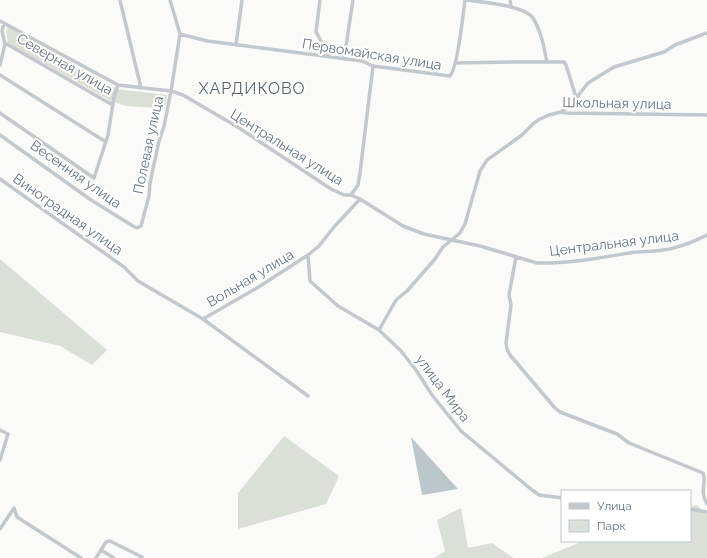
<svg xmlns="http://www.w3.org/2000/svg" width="707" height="558" font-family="Raleway,sans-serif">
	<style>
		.green { fill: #dadfd7 }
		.water { fill: #bbc7cb }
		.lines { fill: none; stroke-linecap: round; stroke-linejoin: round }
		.minor { stroke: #c3c8cc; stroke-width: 3.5 }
		.labels { text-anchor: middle; stroke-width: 4; stroke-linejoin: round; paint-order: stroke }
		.street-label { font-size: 14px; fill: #657683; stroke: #fff }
		.quarter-label { font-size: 16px; letter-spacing: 1px; fill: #57646e; stroke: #fff }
	</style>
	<rect width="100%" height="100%" fill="#fafaf8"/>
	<path class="green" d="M8 27 117 89 167 95 166 104 158 108 126 106 111 101 8 43 6 31Z
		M0 259 107 350 92 365 60 346 0 332Z
		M284 436 339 476 326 504 238 529V493Z
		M697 505 707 515V558H542L583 541H690V507Z
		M461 508 468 548 492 543 513 558H434L445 551 437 520Z"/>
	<path class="water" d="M411 437 458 489 422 495Z"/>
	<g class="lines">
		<path class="minor" d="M120 0 141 88
			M320 0 316 32 330 57
			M466 0C481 2 524 5 533 18 541 31 544 47 547 62
			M510 0 511 6
			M0 21 118 85 171 91 183 95 236 126 331 189 344 195H351L360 199 403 226 424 234 480 246 537 263C567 264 599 258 629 253 640 251 652 252 663 250 679 248 693 242 707 235
			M180 34 207 41 362 61 373 66 450 76C458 67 463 15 465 0
			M5 43 102 99 113 105
			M236 45 242 0
			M344 59 353 0
			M456 63 512 62H564L566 65 576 97
			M0 65 5 44 2 31 4 23
			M0 75 106 142
			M561 112 574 101 588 83 614 67 664 52 675 45 707 33
			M0 113 94 178 108 135 114 97 118 85
			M0 135 91 200 133 226 137 228 141 226 149 196 150 183 159 141 164 126 171 91 180 34 170 0
			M0 179 124 267 138 281 203 319 308 396
			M351 195 358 185 360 173 373 66
			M308 255 310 281 338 306 379 330 401 351 416 370 432 395 461 431 532 490 539 495 562 498
			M516 257 509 295 511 305 506 343 507 349 510 355 555 408 560 412 617 434 629 443 703 473C707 483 699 490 707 504
			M203 319 257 288 308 255 319 246 334 227 360 199
			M379 330 396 300 407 291 435 259 443 247 460 233 465 224 480 171 487 160 522 135 534 123 540 119 549 115 561 112 567 113 707 115
			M0 430 8 434 0 460
			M14 508 17 517 20 519 81 558
			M690 509 707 512
			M0 529 14 508
			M101 550 114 558
			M96 558 106 542 110 541 142 557 141 558"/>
	</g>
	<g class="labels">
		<g class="street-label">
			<text transform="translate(372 54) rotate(9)" y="5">Первомайская улица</text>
			<text transform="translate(65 64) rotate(30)" y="5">Северная улица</text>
			<text transform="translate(617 103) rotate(1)" y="5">Школьная улица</text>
			<text transform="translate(148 145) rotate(-78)" y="5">Полевая улица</text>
			<text transform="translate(287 147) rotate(32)" y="5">Центральная улица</text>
			<text transform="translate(76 174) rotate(35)" y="5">Весенняя улица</text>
			<text transform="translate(68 214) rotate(35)" y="5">Виноградная улица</text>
			<text transform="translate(614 243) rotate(-7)" y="5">Центральная улица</text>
			<text transform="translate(250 278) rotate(-31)" y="5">Вольная улица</text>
			<text transform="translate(443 388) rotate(53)" y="5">улица Мира</text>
		</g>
		<g class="quarter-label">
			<text x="252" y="94">ХАРДИКОВО</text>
		</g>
	</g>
	<rect x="561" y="490" width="130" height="52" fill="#ffffff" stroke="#c1c8cd"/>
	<rect x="569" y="503" width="20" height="6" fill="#c3c8cc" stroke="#c1c8cd"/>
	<text x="597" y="510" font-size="12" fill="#657683">Улица</text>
	<rect x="569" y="520" width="20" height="12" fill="#dadfd7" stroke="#c1c8cd"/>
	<text x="597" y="530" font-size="12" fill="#657683">Парк</text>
</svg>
